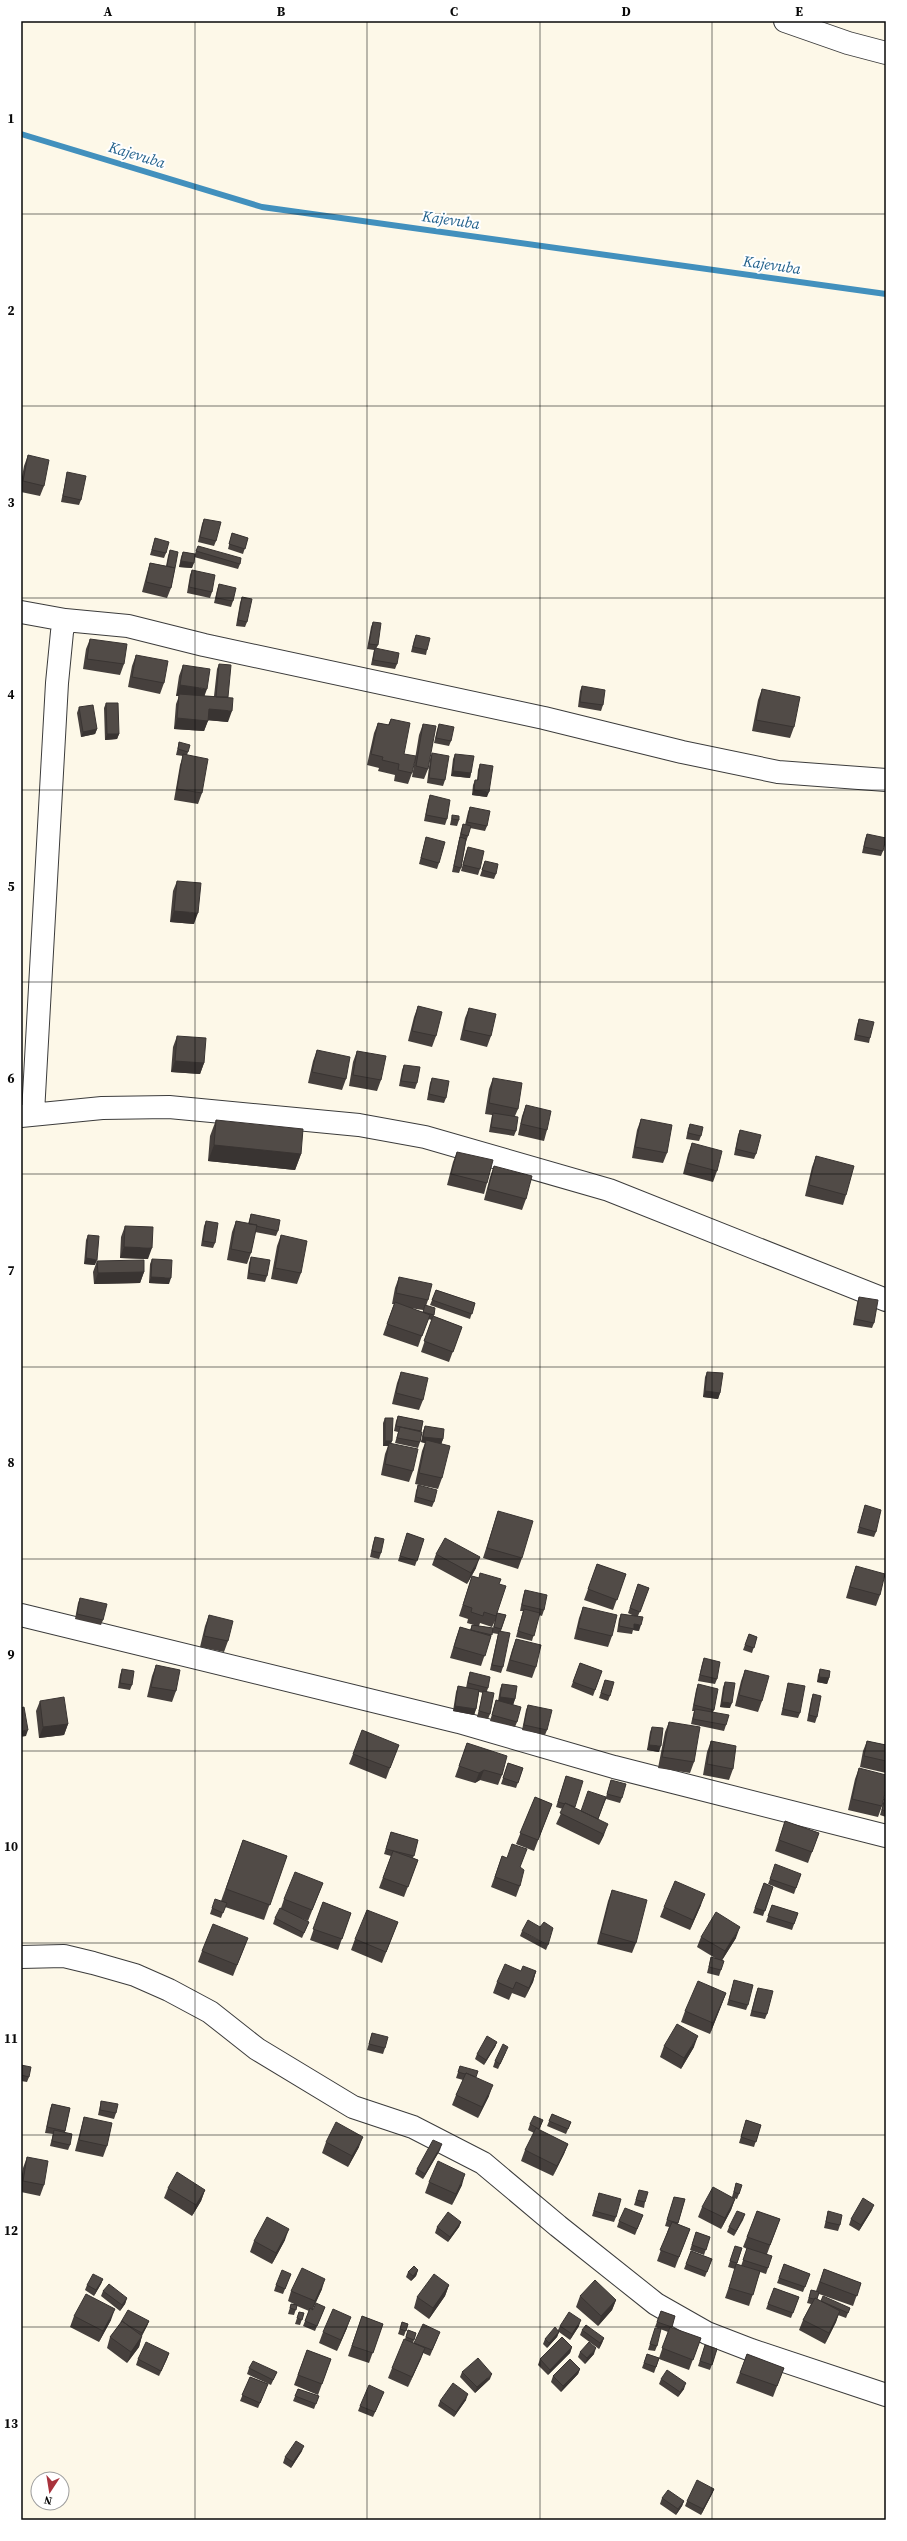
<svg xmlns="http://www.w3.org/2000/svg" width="907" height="2541" font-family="'Source Serif 4',serif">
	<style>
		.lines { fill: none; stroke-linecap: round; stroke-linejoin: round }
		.stream { stroke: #4290bd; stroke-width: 6 }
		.minor-casing { stroke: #3c3c3c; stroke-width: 24 }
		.minor { stroke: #fff; stroke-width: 22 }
		.wall { fill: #46403d; fill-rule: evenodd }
		.shaded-wall { fill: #393432 }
		.building { fill: #514b47; stroke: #393432 }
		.grid { fill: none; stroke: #090909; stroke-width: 1; stroke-opacity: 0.55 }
		.labels { text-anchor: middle; stroke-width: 4; stroke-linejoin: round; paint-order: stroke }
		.water-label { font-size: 15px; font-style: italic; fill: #22618c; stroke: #fff }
		.neatline { fill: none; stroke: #090909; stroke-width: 1.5 }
		.grid-label { font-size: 13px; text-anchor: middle; font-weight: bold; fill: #090909 }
	</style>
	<rect width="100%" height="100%" fill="#fdf8e8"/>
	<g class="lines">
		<path class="stream" d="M21 134 262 207 886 294"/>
		<defs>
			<path id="minor" d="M785 21 848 43 886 53
				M21 612 65 620
				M33 1113 57 683 62 632 65 620 128 626 204 645 544 718 682 752 778 772 886 780
				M21 1116 102 1108 169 1107 359 1125 425 1137 609 1190 886 1300
				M21 1615 459 1722 614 1767 886 1836
				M21 1957 64 1956 93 1963 135 1975 169 1990 210 2012 257 2049 353 2107 413 2127 483 2163 558 2226 656 2304 707 2333 751 2350 886 2395"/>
		</defs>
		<use href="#minor" class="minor-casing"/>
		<use href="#minor" class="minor"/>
	</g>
	<path class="wall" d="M28 455 44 486 40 496 21 492V482L24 466Z
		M67 472 81 500 79 505 61 502 66 478Z
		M204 519 216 541 214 546 198 542 202 524Z
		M232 533 248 538 243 554 228 549Z
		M155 538 166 553 164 558 150 555Z
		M198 546 240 564 238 569 194 557 192 568 179 567 181 557 183 552 195 554Z
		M170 550 175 568 171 588 167 598 142 592 147 573 150 563 166 566 168 556Z
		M192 570 212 592 210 598 187 593 190 575Z
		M219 584 233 601 231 607 214 603 217 590Z
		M242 597 247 622 245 627 236 626 240 603Z
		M373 622 378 645 376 649 397 664 395 669 371 665 374 650 367 649 371 627Z
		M416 635 427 650 426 655 411 652 414 640Z
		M90 639 124 664 120 675 83 669 86 649Z
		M136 655 164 683 160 694 128 687 132 666Z
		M219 664 228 697V722L208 720 204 731 174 729 176 704 179 696H176L179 676 183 665 205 696H214L217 669Z
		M582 686 603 705 601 711 578 707 580 691Z
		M762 689 794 727 790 738 752 731 758 700Z
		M106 703 119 734 117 739 105 740 104 708Z
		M79 707 97 729 95 734 81 737 77 713Z
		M391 719 404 754 412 773 408 784 394 781 395 775 378 771 379 768 367 765 374 733 378 723 388 725Z
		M423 724 428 769 424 779 412 777 419 735Z
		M439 724 451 741 449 746 434 743 437 730Z
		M179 742 188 752 187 755 202 793 198 804 174 800 180 765 183 756 176 755Z
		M432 753 445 780 443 786 427 783 430 759Z
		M455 754 471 773 470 778 451 776 453 759Z
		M480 764 487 797 472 795 473 785 475 780H477L478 770Z
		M430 795 447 819 445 825 424 821 428 801Z
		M470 807 487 826 485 831 470 828 468 836 466 842V841L461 868 459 873 452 872 461 830 463 824 465 825 468 812Z
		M452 815 459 820 457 826 450 825Z
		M867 834 883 851 881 856 862 853 865 839Z
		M426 837 439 863 437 869 419 864Z
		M468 847 480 869 478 875 461 871 466 852Z
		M485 861 496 874 494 879 480 876Z
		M177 881 194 924 170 922 173 891Z
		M418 1006 436 1036 432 1047 408 1041 414 1017Z
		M469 1008 491 1036 487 1047 460 1040 465 1018Z
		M859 1019 870 1038 869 1043 854 1040 857 1025Z
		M177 1036 204 1063 200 1074 171 1072 173 1047Z
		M317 1050 346 1079 342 1090 308 1083 313 1061Z
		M357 1051 381 1080 377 1091 349 1086 353 1062Z
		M404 1065 417 1083 415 1089 399 1086 402 1070Z
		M432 1078 446 1098 444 1103 427 1100 430 1083Z
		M493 1078 518 1109 515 1116 516 1131 514 1136 489 1132 492 1115 485 1114 489 1089Z
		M526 1105 547 1130 544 1141 518 1135 522 1116Z
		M641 1119 667 1153 663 1163 632 1158 637 1130Z
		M216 1120 301 1154 295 1170 208 1161 210 1136Z
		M690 1124 701 1136 699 1141 686 1139 688 1129Z
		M740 1130 756 1154 754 1159 734 1155 738 1135Z
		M692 1143 717 1171 713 1182 683 1174 688 1154Z
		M457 1152 487 1183 484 1194 447 1185 453 1162Z
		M816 1156 846 1195 843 1205 805 1196 812 1167Z
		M494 1166 526 1199 522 1210 484 1200 490 1177Z
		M251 1214 278 1231 276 1236 255 1232 251 1253 247 1264 227 1260 232 1232 236 1221 248 1224Z
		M206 1221 215 1243 213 1248 201 1246 204 1226Z
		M125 1226 148 1259 120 1258 121 1237Z
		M88 1235 95 1265 84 1264 86 1240Z
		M281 1235 301 1273 297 1284 271 1279 277 1246Z
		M251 1257 267 1276 265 1282 247 1279 249 1263Z
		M152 1259 169 1284 149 1283 150 1264Z
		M97 1261 144 1272 140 1283 94 1284 93 1272Z
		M399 1277 428 1300 426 1306 434 1315 432 1320 428 1319 418 1347 383 1335 394 1304H392L395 1288ZM410 1308 423 1310V1312Z
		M436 1290 475 1303 470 1319 430 1305Z
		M859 1297 874 1323 872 1328 853 1325 857 1303Z
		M433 1316 462 1327 449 1362 421 1352Z
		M401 1372 423 1400 419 1410 392 1404 397 1383Z
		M707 1372 720 1393 718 1399 703 1397 705 1377Z
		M398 1416 423 1421 421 1432 420 1442 418 1448 395 1443 398 1432 394 1431 396 1421Z
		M385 1418 392 1441 391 1443 413 1471 409 1482 381 1475 385 1454 388 1446H383V1423Z
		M425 1426 443 1439 441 1444 442 1478 438 1489 415 1484 422 1451 425 1443 421 1442 423 1431Z
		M418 1485 434 1502 432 1507 414 1502 416 1491Z
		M865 1505 876 1532 874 1537 857 1533Z
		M498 1511 522 1558 518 1569 483 1558Z
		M407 1533 424 1539 415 1566 398 1561Z
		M375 1537 381 1553 379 1559 370 1557 373 1543Z
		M436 1554 476 1568 467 1584 432 1565Z
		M597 1564 626 1574 613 1610 584 1600Z
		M856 1566 880 1595 876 1606 846 1598 852 1577Z
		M472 1576 499 1584 497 1613 506 1615 501 1631 503 1667 501 1673 490 1670 498 1634 492 1633 481 1666 450 1658 456 1638 460 1627 470 1630 472 1625H474L467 1623 468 1619 459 1616ZM495 1621 493 1628 479 1626 480 1623 492 1627Z
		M638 1584 649 1588 638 1616 639 1631 633 1630 632 1634 617 1632 619 1619 621 1614 634 1616 628 1613Z
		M525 1590 544 1610 542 1616 539 1615 532 1641 516 1637 523 1611H520L523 1596Z
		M80 1598 103 1620 101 1625 75 1619 78 1603Z
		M583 1607 612 1636 608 1647 574 1639 579 1618Z
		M209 1615 228 1641 224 1652 200 1647 205 1626Z
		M749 1634 757 1637 752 1653 743 1650Z
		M516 1639 536 1667 532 1678 506 1671 512 1650Z
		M704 1658 717 1679 715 1684 698 1681 702 1664Z
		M580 1663 602 1671 593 1696 571 1687Z
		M156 1665 176 1691 172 1702 147 1697 152 1676Z
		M122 1669 132 1685 130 1690 118 1688 120 1675Z
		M820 1669 829 1678 827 1684 817 1682 818 1675Z
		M745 1670 762 1701 758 1712 735 1706 741 1681Z
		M470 1672 488 1688 487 1691 490 1714 488 1719 477 1717 483 1693 479 1692 476 1709 474 1715 453 1711 456 1692 458 1686 466 1688 468 1678Z
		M605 1680 610 1696 608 1701 599 1698Z
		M725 1682 730 1708 720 1707 723 1687Z
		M788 1683 800 1713 798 1718 781 1715 787 1688Z
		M502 1684 515 1699 513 1705 517 1722 515 1727 490 1721 496 1700 498 1701 500 1689Z
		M698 1684 714 1710 713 1712 726 1725 724 1731 691 1724 694 1711H692L696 1690Z
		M813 1694 817 1717 815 1723 807 1721 811 1700Z
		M40 1701 68 1724 64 1735 39 1738 36 1711Z
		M528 1705 547 1730 545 1735 522 1730 526 1710Z
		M669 1722 694 1762 690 1773 658 1768 665 1732Z
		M652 1727 659 1752 647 1750 650 1732Z
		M711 1741 733 1769 729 1780 703 1775 707 1752Z
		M867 1741 886 1745V1773L860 1767 863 1751Z
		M467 1743 502 1775 498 1785 480 1780 475 1783 455 1777Z
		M353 1754 395 1755 386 1779 349 1764Z
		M508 1763 523 1768 516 1788 501 1784Z
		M859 1768 882 1806 878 1817 848 1810 855 1779Z
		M566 1776 575 1807V1808L581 1811 606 1797 611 1780 622 1798 620 1803 606 1799 598 1819 604 1835 599 1845 556 1824 563 1809 556 1807Z
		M886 1793V1817L880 1815Z
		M535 1797 552 1804 534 1851 516 1844Z
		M785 1821 819 1833 808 1863 775 1851Z
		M391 1832 418 1840 413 1858 418 1860 404 1897 379 1888 391 1856 384 1854Z
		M243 1840 287 1856 264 1920 225 1907 221 1918 210 1914 212 1908 221 1901Z
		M502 1856 520 1867V1886L516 1897 491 1887Z
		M801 1874 794 1894 768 1884 770 1879Z
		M323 1883 308 1921 298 1917 309 1922 302 1938 273 1924 275 1918 281 1908 284 1899Z
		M764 1883 773 1887 763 1916 753 1913Z
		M612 1890 636 1943 632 1953 597 1944 608 1901Z
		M323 1902 351 1913 338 1950 310 1940Z
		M701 1905 690 1930 660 1917 664 1907Z
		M772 1905 798 1913 792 1930 766 1922Z
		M398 1922 382 1963 351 1950 355 1939Z
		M522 1931 548 1945 546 1950 520 1936Z
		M701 1937 736 1938 722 1960 721 1970 719 1976 707 1973 711 1957 715 1958 697 1947Z
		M244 1948 233 1976 198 1962 202 1951Z
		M521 1971H536L533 1982 525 1998 512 1993 509 2000 493 1993 497 1982Z
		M734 1980 748 2005 746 2010 727 2005Z
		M758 1988 767 2014 765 2019 750 2016 756 1993Z
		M726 1993 710 2034 681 2022 685 2011Z
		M372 2033 385 2048 383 2054 367 2050Z
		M497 2042 495 2047 484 2065 475 2059 477 2054Z
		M664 2046 694 2047 681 2069 660 2057Z
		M506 2052 498 2069 493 2067 495 2061Z
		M21 2065 29 2077 27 2082 21 2081Z
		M460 2066 475 2077 489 2096 478 2118 452 2105 456 2095 463 2080 456 2078Z
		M101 2101 116 2113 114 2119 98 2115Z
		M52 2104 70 2108 65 2132 70 2145 68 2150 50 2146 53 2134 45 2133 50 2109Z
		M552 2114 571 2122 566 2134 547 2126Z
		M84 2117 107 2146 103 2157 75 2151 81 2128Z
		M543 2120 539 2130 568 2144 564 2154 553 2176 521 2161 525 2150 534 2133 528 2130 530 2124Z
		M746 2120 761 2125 754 2147 739 2143Z
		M326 2142 359 2147 348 2167 322 2153Z
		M440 2150 423 2179 415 2174 417 2169Z
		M27 2157 44 2185 40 2196 21 2192V2180L23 2168Z
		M429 2182 462 2185 452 2205 425 2193Z
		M736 2183 739 2194 737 2199 733 2198 735 2199 731 2210 721 2229 698 2217 702 2207 732 2197Z
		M168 2188 205 2190 201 2201 192 2216 164 2198Z
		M639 2190 645 2202 644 2208 634 2205Z
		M599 2193 616 2217 614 2222 592 2216Z
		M674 2197 685 2199 678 2224 690 2229 675 2268 657 2261 669 2227 665 2226Z
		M872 2210 859 2231 849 2225 851 2219Z
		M757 2211 780 2219 767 2254 768 2268 766 2274 760 2272 749 2306 725 2298 735 2269 728 2267 733 2252 742 2248 737 2264 754 2270 741 2266 747 2249 743 2247Z
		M828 2211 840 2225 838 2231 824 2228Z
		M745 2214 734 2236 727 2232 729 2227Z
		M643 2215 635 2235 617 2227 619 2221Z
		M461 2222 459 2227 448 2242 435 2233 437 2227Z
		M696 2232 710 2237 704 2255 690 2250Z
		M285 2240 272 2264 250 2252 254 2241Z
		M691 2251 712 2259 705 2277 684 2269Z
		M784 2264 810 2274 803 2292 777 2283Z
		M824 2269 861 2283 853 2306 819 2294 817 2299 821 2301 850 2308 846 2318 838 2315 836 2322 825 2344 799 2330 803 2320 811 2304 807 2303 811 2290 816 2291Z
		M418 2270 416 2276 411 2281 406 2277 408 2272Z
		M291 2274 283 2294 274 2291 276 2285Z
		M103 2279 101 2284 94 2296 85 2290 87 2285Z
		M449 2285 445 2296 429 2319 414 2308 417 2297Z
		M774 2288 799 2297 791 2318 766 2309Z
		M322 2289 313 2309V2310L325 2307 315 2331 303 2326 309 2311 297 2306 294 2315 288 2314 291 2304H294L288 2301 291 2291Z
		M103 2291 127 2298 125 2304 120 2311 101 2296Z
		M580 2296 616 2300 612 2310 598 2326 576 2307Z
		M661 2311 675 2316 671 2328 701 2338 689 2370 659 2359 654 2373 642 2368 647 2354 659 2358 668 2332 655 2327Z
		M299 2312 304 2313 300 2325 295 2324Z
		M74 2316 111 2320 99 2342 70 2327Z
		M362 2316 383 2324 369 2363 348 2356Z
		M149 2321 147 2326 142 2336 139 2347 127 2363 107 2348 110 2337 120 2324 121 2322Z
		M402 2322 408 2324 404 2336 398 2334Z
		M560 2326H579L570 2340 559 2332 557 2337 547 2348 543 2344 545 2339 558 2330Z
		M347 2328 337 2351 319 2343 323 2332Z
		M655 2328 657 2346 655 2351 648 2350Z
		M408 2330 416 2333 413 2343H414L438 2337 430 2356 423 2353 408 2387 388 2378 392 2368 405 2339Z
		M582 2330 604 2338 602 2343 599 2349 580 2335Z
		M705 2345 717 2349 710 2370 698 2366Z
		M572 2347 570 2353 548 2375 538 2365 540 2359Z
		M307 2350 331 2359 318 2395 294 2385Z
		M580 2352 594 2354 585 2364 578 2357Z
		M169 2353 159 2376 136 2365 138 2359Z
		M747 2354 784 2368 773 2397 736 2383Z
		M249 2368 277 2372 271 2385 247 2374Z
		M580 2369 578 2374 561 2392 551 2382 553 2376Z
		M462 2372 490 2379 475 2393 460 2377Z
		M250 2377 268 2384 258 2408 240 2401Z
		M661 2379 684 2389 678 2397 659 2384Z
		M298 2389 319 2396 314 2409 293 2401Z
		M384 2392 373 2417 358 2411 360 2406Z
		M466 2400 454 2417 438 2406 440 2401Z
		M302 2451 291 2468 283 2463 285 2457Z
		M714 2489 712 2494 701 2515 685 2506 687 2501Z
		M662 2498 684 2501 682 2506 676 2515 660 2504Z"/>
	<path class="shaded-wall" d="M181 561 194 563 192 568 179 567Z
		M180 685 207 689 203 700 179 694V696H176Z
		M209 709 232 711 228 722 205 720Z
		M177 718 208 721 204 731 174 729Z
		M97 729 95 734 81 737 83 732Z
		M107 734H119L117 739 105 740Z
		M453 771 471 773 470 778 451 776Z
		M474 790 489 792 487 797 472 795Z
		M174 911 198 913 194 924 170 922Z
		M175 1061 204 1063 200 1074 171 1072Z
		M214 1145 301 1154 295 1170 208 1161Z
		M124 1247 152 1248 148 1259 120 1258Z
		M86 1258 97 1260 95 1265 84 1264Z
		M144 1272 140 1283 94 1284 98 1273Z
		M151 1277 171 1278 169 1284 149 1283Z
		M705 1391 720 1393 718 1399 703 1397Z
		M423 1437 443 1439 441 1445 426 1440 425 1443 421 1442Z
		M385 1441H392L390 1446 389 1443 388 1446H383Z
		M480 1557 476 1568 467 1584 471 1573Z
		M634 1624 641 1625 639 1631 633 1630Z
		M819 1677 829 1678 827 1684 817 1682Z
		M500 1697 515 1699 513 1705 498 1703Z
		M722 1702 732 1703 730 1708 720 1707Z
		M455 1706 476 1709 474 1715 453 1711Z
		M68 1724 64 1735 39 1738 43 1727Z
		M28 1730 26 1736 21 1737V1731Z
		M649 1745 661 1746 659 1752 647 1750Z
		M484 1770 480 1780 475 1783 479 1773Z
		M608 1824 604 1835 599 1845 603 1834Z
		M705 1894 701 1905 690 1930 693 1920Z
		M740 1927 736 1938 721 1962 725 1951Z
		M536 1971 533 1982 525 1998 529 1988Z
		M726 1993 722 2004 710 2034 713 2023Z
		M698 2036 694 2047 681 2069 684 2058Z
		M497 2042 495 2047 484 2065 486 2060Z
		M493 2085 489 2096 478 2118 482 2107Z
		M363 2137 359 2147 348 2167 352 2156Z
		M442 2144 440 2150 423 2179 425 2174Z
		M568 2144 564 2154 553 2176 557 2166Z
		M465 2174 462 2185 452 2205 456 2194Z
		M205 2190 201 2201 192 2216 196 2205Z
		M735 2199 731 2210 721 2229 725 2218Z
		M874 2205 872 2210 859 2231 861 2225Z
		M745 2214 743 2220 734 2236 736 2231Z
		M461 2222 459 2227 448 2242 450 2237Z
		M289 2229 285 2240 272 2264 276 2253Z
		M418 2270 416 2276 411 2281 413 2276Z
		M103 2279 101 2284 94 2296 96 2290Z
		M325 2279 322 2289 311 2312 315 2301Z
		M449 2285 445 2296 429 2319 433 2308Z
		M127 2298 125 2304 120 2311 122 2305Z
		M616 2300 612 2310 598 2326 601 2316Z
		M115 2309 111 2320 99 2342 103 2331Z
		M840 2311 836 2322 825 2344 829 2333Z
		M351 2317 347 2328 337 2351 341 2340Z
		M581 2320 579 2326 570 2340 572 2334Z
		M149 2321 147 2326 140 2338 142 2333Z
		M559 2332 557 2337 547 2348 549 2343Z
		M142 2336 139 2347 127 2363 131 2352Z
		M604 2338 602 2343 599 2349 600 2343Z
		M572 2347 570 2353 548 2375 550 2370Z
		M425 2348 421 2359 408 2387 412 2377Z
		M596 2348 594 2354 585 2364 587 2358Z
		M169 2353 167 2359 159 2376 161 2371Z
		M580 2369 578 2374 561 2392 563 2386Z
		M492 2374 490 2379 475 2393 477 2387Z
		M686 2383 684 2389 678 2397 680 2392Z
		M468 2394 466 2400 454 2417 456 2412Z
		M304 2446 302 2451 291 2468 293 2462Z
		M714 2489 712 2494 701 2515 703 2509Z
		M684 2501 682 2506 676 2515 678 2509Z"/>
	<path class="building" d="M28 455 49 460 44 486 23 481Z
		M67 472 86 476 81 500 63 496Z
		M204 519 221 522 216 541 200 537Z
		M232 533 248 538 245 549 229 544Z
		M155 538 169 542 166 553 152 550Z
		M198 546 241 558 240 564 196 551Z
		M170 550 178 552 175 568 167 566Z
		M183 552 195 554 194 563 181 561Z
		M150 563 175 568 171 588 146 582Z
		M192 570 215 575 212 592 189 587Z
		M219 584 236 588 233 601 216 598Z
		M242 597 252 599 247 622 238 620Z
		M373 622 381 623 378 645 369 644Z
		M416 635 430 638 427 650 413 647Z
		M90 639 127 644 124 664 87 659Z
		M375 648 399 653 397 664 373 660Z
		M136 655 168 661 164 683 132 677Z
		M219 664 231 665 228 697H216Z
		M183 665 210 669 207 689 180 685Z
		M582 686 605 690 603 705 580 702Z
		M762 689 800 697 794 727 756 720Z
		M179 694 233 698 232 711 209 709 208 721 177 718Z
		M106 703H118L119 734H107Z
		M93 705 97 729 83 732 79 707Z
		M391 719 410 723 404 754 416 756 412 773 398 770 399 764 382 760 383 757 371 754 378 723 389 725Z
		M423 724 436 726 428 769 416 766Z
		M439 724 454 727 451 741 436 738Z
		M179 742 190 745 188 752 178 749Z
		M432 753 449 756 445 780 429 778Z
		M183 754 208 759 202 793 177 789Z
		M455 754 474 756 471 773 453 771Z
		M480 764 493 766 489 792 474 790 475 780H478Z
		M430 795 450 800 447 819 426 815Z
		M470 807 490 811 487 826 467 822Z
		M452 815 459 816V820L452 819Z
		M463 824 471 826 468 836 461 834Z
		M867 834 886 838 883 851 864 847Z
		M426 837 445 842 439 863 421 858Z
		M460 837 466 839 461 868 454 866Z
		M468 847 484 851 480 869 463 865Z
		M485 861 498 864 496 874 482 870Z
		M177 881 201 883 198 913 174 911Z
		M418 1006 442 1012 436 1036 412 1031Z
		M469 1008 496 1014 491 1036 464 1030Z
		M859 1019 874 1022 870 1038 856 1035Z
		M177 1036 206 1038 204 1063 175 1061Z
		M317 1050 350 1057 346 1079 312 1072Z
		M357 1051 386 1056 381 1080 353 1075Z
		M404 1065 420 1067 417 1083 401 1081Z
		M432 1078 449 1081 446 1098 429 1094Z
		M493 1078 522 1083 518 1109 489 1103Z
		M526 1105 551 1111 547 1130 521 1124Z
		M493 1113 518 1117 516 1131 491 1127Z
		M641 1119 672 1125 667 1153 635 1147Z
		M216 1120 303 1129 301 1154 214 1145Z
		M690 1124 703 1127 701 1136 688 1133Z
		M740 1130 761 1135 756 1154 736 1149Z
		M692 1143 722 1151 717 1171 687 1163Z
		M457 1152 493 1160 487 1183 451 1174Z
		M816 1156 854 1166 846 1195 809 1185Z
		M494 1166 532 1176 526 1199 488 1189Z
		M251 1214 280 1220 278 1231 256 1226 257 1225 249 1224Z
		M206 1221 218 1223 215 1243 203 1241Z
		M236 1221 257 1225 251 1253 231 1249Z
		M125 1226 153 1227 152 1248 124 1247Z
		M88 1235 99 1236 97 1260 86 1258Z
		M281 1235 307 1241 301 1273 275 1268Z
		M251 1257 270 1260 267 1276 249 1273Z
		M152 1259 172 1260 171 1278 151 1277Z
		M144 1260V1272L98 1273 97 1261Z
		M399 1277 432 1284 428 1300 396 1293Z
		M436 1290 475 1303 472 1314 432 1300Z
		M859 1297 878 1300 874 1323 855 1319Z
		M395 1302 430 1315 422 1336 387 1324Z
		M425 1305 435 1308 434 1315 423 1312Z
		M433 1316 462 1327 453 1352 424 1341Z
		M401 1372 428 1378 423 1400 396 1393Z
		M707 1372 723 1373 720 1393 705 1391Z
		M398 1416 423 1421 421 1431 396 1426Z
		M385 1418H393L392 1441H385Z
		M425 1426 444 1429 443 1439 423 1437Z
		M400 1427 422 1432 420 1442 397 1438Z
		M426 1440 450 1446 442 1478 419 1473Z
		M389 1443 418 1449 413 1471 385 1464Z
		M418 1485 437 1490 434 1502 416 1497Z
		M865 1505 881 1510 876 1532 859 1527Z
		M498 1511 533 1521 522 1558 487 1548Z
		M407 1533 424 1539 417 1561 400 1556Z
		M375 1537 384 1539 381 1553 372 1551Z
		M445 1538 480 1557 471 1573 436 1554Z
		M597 1564 626 1574 617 1600 588 1589Z
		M856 1566 885 1574 880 1595 850 1587Z
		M480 1573 501 1579 499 1584 506 1586 496 1616 484 1612 483 1616 471 1612 472 1608 463 1605 472 1576 479 1578Z
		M638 1584 649 1588 640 1612 630 1608Z
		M525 1590 547 1595 544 1610 522 1605Z
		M80 1598 107 1604 103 1620 77 1614Z
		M583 1607 617 1615 612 1636 578 1628Z
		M524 1609 540 1613 534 1636 518 1631Z
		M497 1613 506 1615 501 1629 494 1627Z
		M621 1614 643 1617 641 1625 634 1624V1629L619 1626Z
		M209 1615 233 1621 228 1641 204 1636Z
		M472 1625 493 1628 492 1635 471 1630Z
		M460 1627 491 1636 485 1656 454 1647Z
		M499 1631 510 1633 503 1667 492 1665Z
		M749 1634 757 1637 754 1648 745 1645Z
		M516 1639 541 1645 536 1667 510 1660Z
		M704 1658 720 1662 717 1679 700 1675Z
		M580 1663 602 1671 595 1690 573 1682Z
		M156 1665 180 1670 176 1691 151 1687Z
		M122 1669 134 1671 132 1685 120 1683Z
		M820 1669 830 1671 829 1678 819 1677Z
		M745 1670 769 1676 762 1701 739 1695Z
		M470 1672 490 1677 488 1688 468 1683Z
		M605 1680 614 1682 610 1696 601 1693Z
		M725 1682 735 1683 732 1703 722 1702Z
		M788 1683 805 1686 800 1713 783 1709Z
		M502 1684 517 1686 515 1699 500 1697Z
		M698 1684 718 1689 714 1710 694 1705Z
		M458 1686 479 1690 476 1709 455 1706Z
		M483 1691 494 1693 490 1714 479 1711Z
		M813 1694 821 1696 817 1717 809 1715Z
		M64 1697 68 1724 43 1727 40 1701Z
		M496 1700 521 1707 517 1722 492 1715Z
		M528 1705 552 1710 547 1730 524 1725Z
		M24 1707 28 1730 21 1731V1708Z
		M695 1709 729 1715 726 1725 693 1719Z
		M669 1722 700 1727 694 1762 662 1757Z
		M652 1727 663 1728 661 1746 649 1745Z
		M362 1730 399 1745 390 1768 353 1754Z
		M711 1741 736 1746 733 1769 707 1764Z
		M867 1741 886 1745V1761L864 1756Z
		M467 1743 507 1756 502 1775 484 1770 479 1773 459 1766Z
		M508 1763 523 1768 518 1783 503 1778Z
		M859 1768 886 1775V1789L882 1806 852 1799Z
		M566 1776 583 1781 575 1807 565 1803V1804L558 1802Z
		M611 1780 626 1784 622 1798 607 1794Z
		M588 1791 606 1797 598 1819 581 1811Z
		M886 1793V1811L882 1810Z
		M535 1797 552 1804 538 1840 520 1833Z
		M565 1803 608 1824 603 1834 560 1813Z
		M785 1821 819 1833 812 1852 779 1840Z
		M391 1832 418 1840 414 1856 386 1849Z
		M243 1840 287 1856 270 1905 226 1889Z
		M512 1844 527 1849 520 1867 524 1870 520 1886 495 1877 502 1856 507 1858Z
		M393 1851 418 1860 408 1887 383 1878Z
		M775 1864 801 1874 796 1888 770 1879Z
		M295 1872 323 1883 312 1910 284 1899Z
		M675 1881 705 1894 693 1920 664 1907Z
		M764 1883 773 1887 765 1911 755 1908Z
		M612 1890 647 1900 636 1943 601 1933Z
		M215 1899 227 1903 223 1913 212 1908Z
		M323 1902 351 1913 342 1939 313 1929Z
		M772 1905 798 1913 794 1924 768 1916Z
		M280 1908 309 1922 304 1933 275 1918Z
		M367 1910 398 1922 386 1952 355 1939Z
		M716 1912 740 1927 725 1951 701 1937Z
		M528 1920 540 1927 544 1922 553 1928 548 1945 522 1931Z
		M213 1924 248 1938 237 1965 202 1951Z
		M711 1957 724 1961 721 1970 709 1967Z
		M505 1964 521 1971 523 1966 536 1971 529 1988 516 1982 513 1989 497 1982Z
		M734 1980 753 1985 748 2005 729 2000Z
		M698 1981 726 1993 713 2023 685 2011Z
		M758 1988 773 1991 767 2014 752 2011Z
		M677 2024 698 2036 684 2058 664 2046Z
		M372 2033 388 2037 385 2048 369 2044Z
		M487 2036 497 2042 486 2060 477 2054Z
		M503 2044 508 2047 500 2064 495 2061Z
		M21 2065 31 2067 29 2077 21 2075Z
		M460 2066 478 2071 476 2077 466 2073 465 2074 458 2072Z
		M466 2073 493 2085 482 2107 456 2095Z
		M101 2101 118 2104 116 2113 100 2110Z
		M52 2104 70 2108 65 2131 47 2127Z
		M552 2114 571 2122 568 2129 549 2121Z
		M534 2116 543 2120 539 2129 530 2124Z
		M84 2117 112 2123 107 2146 79 2140Z
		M746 2120 761 2125 756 2142 741 2137Z
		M336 2122 363 2137 352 2156 326 2142Z
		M536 2128 568 2144 557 2166 525 2150Z
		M54 2130 72 2134 70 2145 52 2141Z
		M433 2140 442 2144 425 2174 417 2169Z
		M27 2157 48 2161 44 2185 23 2181Z
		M438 2161 465 2174 456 2194 429 2182Z
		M177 2172 205 2190 196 2205 168 2188Z
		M736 2183 742 2185 739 2194 734 2192Z
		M713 2187 735 2199 725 2218 702 2207Z
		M639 2190 648 2192 645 2202 636 2200Z
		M599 2193 621 2199 616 2217 594 2211Z
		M674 2197 685 2199 678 2223 667 2220Z
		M863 2198 874 2205 861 2225 851 2219Z
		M625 2208 643 2215 637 2229 619 2221Z
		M737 2211 745 2214 736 2231 729 2227Z
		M757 2211 780 2219 770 2245 747 2237Z
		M828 2211 842 2215 840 2225 826 2222Z
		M448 2212 461 2222 450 2237 437 2227Z
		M267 2217 289 2229 276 2253 254 2241Z
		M672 2222 690 2229 679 2257 660 2250Z
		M696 2232 710 2237 706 2250 692 2245Z
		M735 2246 742 2248 737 2263 730 2261Z
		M747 2248 772 2256 768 2268 743 2260Z
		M691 2251 712 2259 707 2272 686 2264Z
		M736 2264 760 2271 753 2295 729 2288Z
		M784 2264 810 2274 805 2287 779 2278Z
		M414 2266 418 2270 413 2276 408 2272Z
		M302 2268 325 2279 315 2301 291 2291Z
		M824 2269 861 2283 857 2296 820 2282Z
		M282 2270 291 2274 285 2289 276 2285Z
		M93 2274 103 2279 96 2290 87 2285Z
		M434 2274 449 2285 433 2308 417 2297Z
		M595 2280 616 2300 601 2316 580 2296Z
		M109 2284 127 2298 122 2305 103 2291Z
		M774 2288 799 2297 793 2313 768 2304Z
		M811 2290 819 2292 817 2299 815 2298 814 2299 809 2298Z
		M86 2294 115 2309 103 2331 74 2316Z
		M823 2296 850 2308 848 2313 821 2301Z
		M815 2298 840 2311 829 2333 803 2320Z
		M316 2303 325 2307 317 2326 305 2321 310 2308 313 2310Z
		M291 2304 297 2305 296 2310 290 2308Z
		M333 2309 351 2317 341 2340 323 2332Z
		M128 2310 149 2321 142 2333 129 2326 122 2321V2322H121Z
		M661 2311 675 2316 672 2327 657 2322Z
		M299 2312 304 2313 302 2320 297 2318Z
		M569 2312 581 2320 572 2334 560 2326Z
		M362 2316 383 2324 373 2353 352 2346Z
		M122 2321 142 2336 131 2352 110 2337Z
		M402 2322 408 2324 406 2331 400 2329Z
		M423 2324 440 2332 432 2350 414 2343Z
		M586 2325 604 2338 600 2343 582 2330Z
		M555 2327 559 2332 549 2343 545 2339Z
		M670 2327 701 2338 693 2360 662 2348Z
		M655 2328 661 2329 657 2346 650 2344Z
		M408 2330 416 2333 414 2340 406 2337Z
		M562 2337 572 2347 550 2370 540 2359Z
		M404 2339 425 2348 412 2377 392 2368Z
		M146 2342 169 2353 161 2371 138 2359Z
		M589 2342 596 2348 587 2358 580 2352Z
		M705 2345 717 2349 712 2365 700 2361Z
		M307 2350 331 2359 322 2384 298 2375Z
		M647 2354 659 2358 656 2367 644 2363Z
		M747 2354 784 2368 777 2386 740 2373Z
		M478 2358 492 2374 477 2387 462 2372Z
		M570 2359 580 2369 563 2386 553 2376Z
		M253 2361 277 2372 273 2380 249 2368Z
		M667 2370 686 2383 680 2392 661 2379Z
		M250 2377 268 2384 260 2403 242 2395Z
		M453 2383 468 2394 456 2412 440 2401Z
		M369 2385 384 2392 375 2412 360 2406Z
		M298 2389 319 2396 316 2404 295 2396Z
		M296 2441 304 2446 293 2462 285 2457Z
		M697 2480 714 2489 703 2509 687 2501Z
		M668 2490 684 2501 678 2509 662 2498Z"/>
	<path class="grid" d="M195 21V2520M367 21V2520M540 21V2520M712 21V2520M21 214H886M21 406H886M21 598H886M21 790H886M21 982H886M21 1174H886M21 1367H886M21 1559H886M21 1751H886M21 1943H886M21 2135H886M21 2327H886"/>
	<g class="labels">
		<g class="water-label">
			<text transform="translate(137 155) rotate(17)" y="5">Kajevuba</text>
			<text transform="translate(451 220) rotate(8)" y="5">Kajevuba</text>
			<text transform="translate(772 265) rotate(8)" y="5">Kajevuba</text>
		</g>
	</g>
	<rect width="907" height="2541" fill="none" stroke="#ffffff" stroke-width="44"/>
	<g transform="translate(50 2491) rotate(192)"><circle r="19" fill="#ffffff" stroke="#9d9d9d"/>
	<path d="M0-3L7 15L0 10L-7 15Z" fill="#a9323c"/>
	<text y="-6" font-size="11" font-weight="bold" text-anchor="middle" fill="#090909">N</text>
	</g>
	<rect x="22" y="22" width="863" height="2497" class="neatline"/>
	<g class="grid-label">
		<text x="108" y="16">A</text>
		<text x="281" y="16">B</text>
		<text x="454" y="16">C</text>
		<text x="626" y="16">D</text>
		<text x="799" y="16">E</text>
		<text x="11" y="123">1</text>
		<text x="11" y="315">2</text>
		<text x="11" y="507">3</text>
		<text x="11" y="699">4</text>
		<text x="11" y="891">5</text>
		<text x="11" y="1083">6</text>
		<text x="11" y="1275">7</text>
		<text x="11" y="1467">8</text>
		<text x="11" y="1659">9</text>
		<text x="11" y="1851">10</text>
		<text x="11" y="2043">11</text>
		<text x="11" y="2235">12</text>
		<text x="11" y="2428">13</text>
	</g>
</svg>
